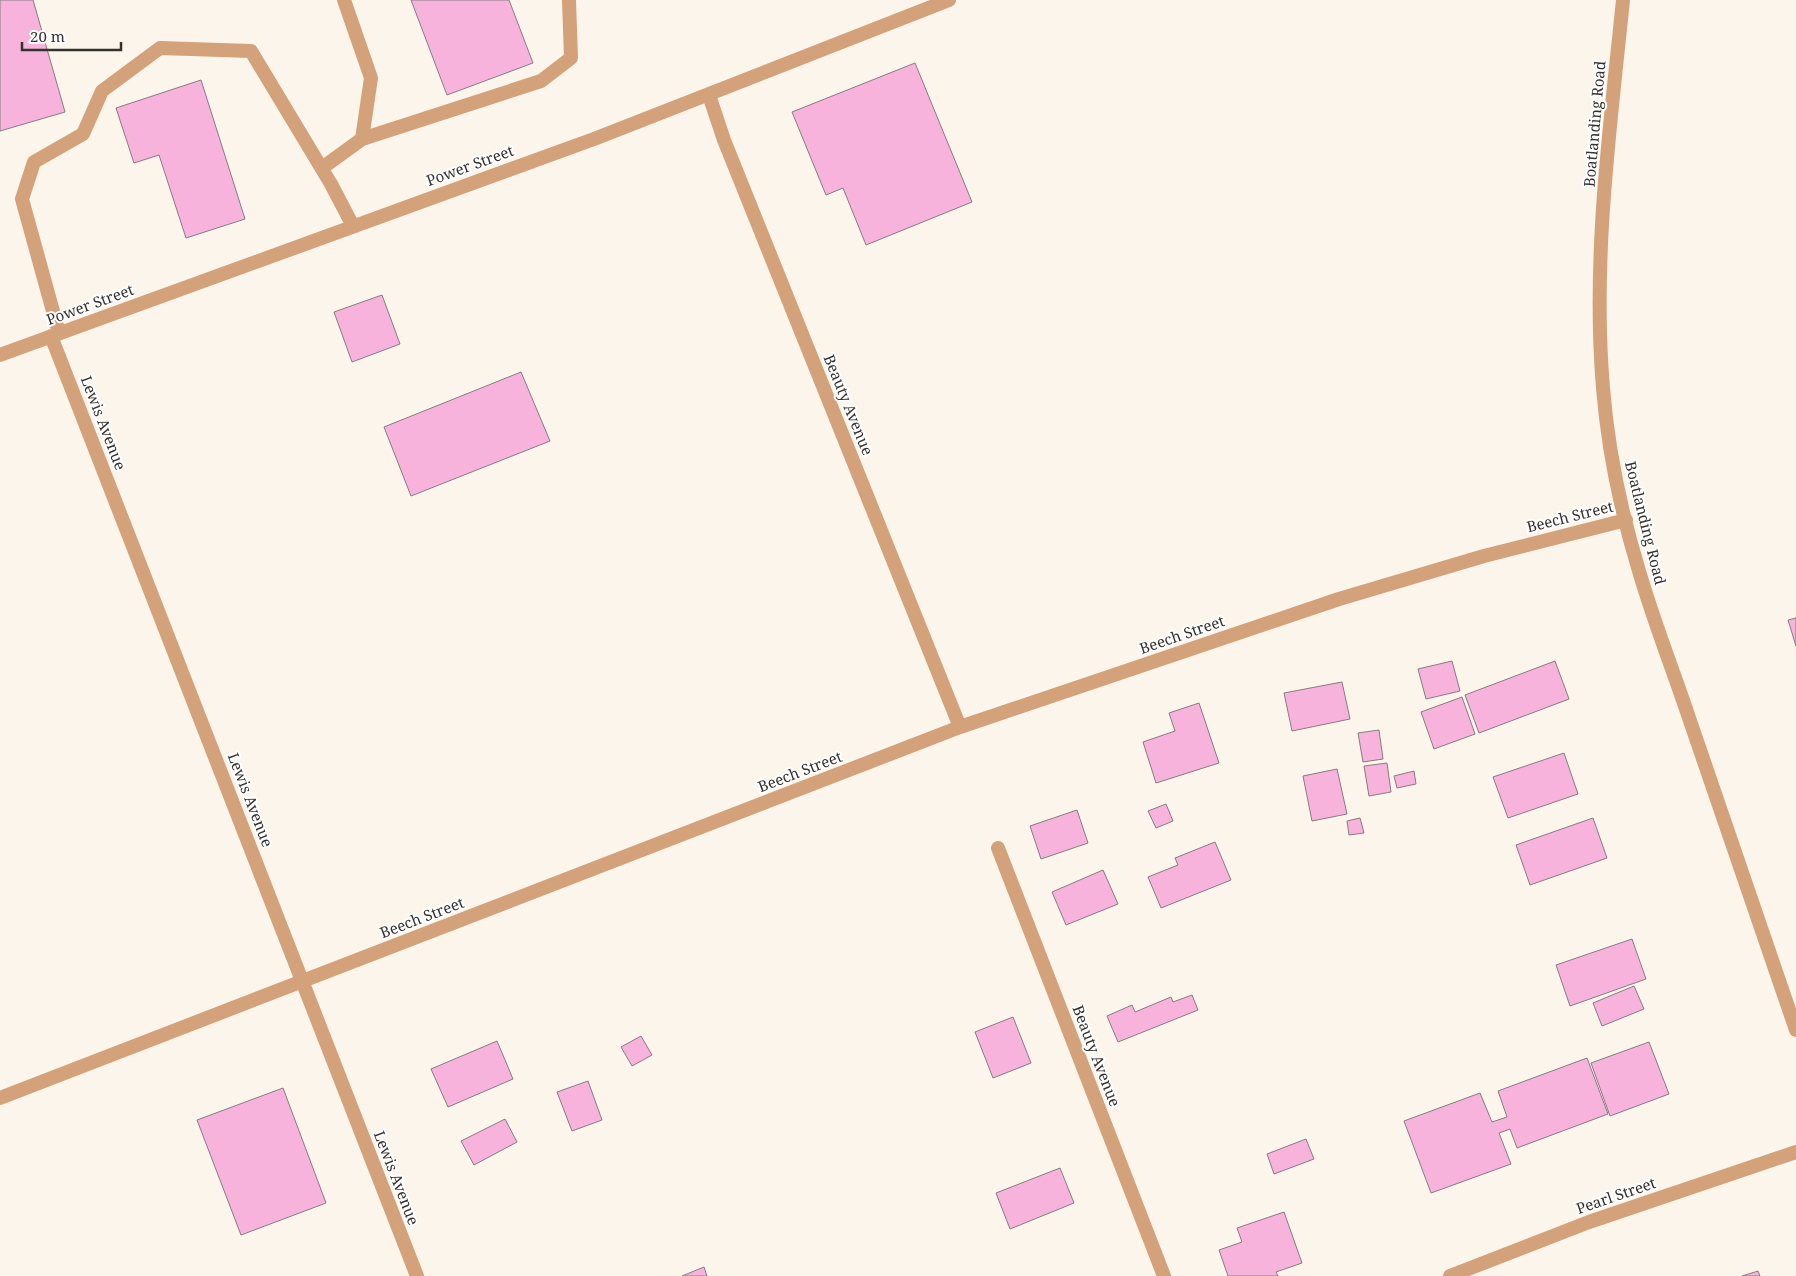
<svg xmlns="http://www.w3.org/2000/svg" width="1796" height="1276" font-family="'Noto Serif',serif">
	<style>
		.building { fill: #f8b3dc; stroke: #867c81 }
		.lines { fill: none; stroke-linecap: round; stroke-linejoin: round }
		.service { stroke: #d4a27a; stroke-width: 14 }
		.minor { stroke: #d4a27a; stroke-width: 14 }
		.labels { text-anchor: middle; stroke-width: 4; stroke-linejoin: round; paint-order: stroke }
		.street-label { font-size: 15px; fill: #34322e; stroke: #fff }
	</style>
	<rect width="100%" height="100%" fill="#fbf5eb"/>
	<path class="building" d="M0 0H33L65 112 0 131Z
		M411 0H509L533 63 447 95Z
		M915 63 972 202 866 245 843 188 826 195 792 112Z
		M201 80 245 219 186 238 159 155 134 163 116 108Z
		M382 295 400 344 352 362 334 312Z
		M521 372 550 441 411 496 384 427Z
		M1796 618V646L1788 620Z
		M1452 661 1460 691 1426 699 1418 669Z
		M1555 661 1569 699 1479 733 1465 695Z
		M1342 682 1350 719 1292 731 1284 693Z
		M1462 697 1475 734 1434 749 1421 712Z
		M1199 703 1219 763 1156 783 1143 742 1175 731 1169 713Z
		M1379 730 1383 759 1363 762 1358 733Z
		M1564 753 1578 794 1508 818 1493 777Z
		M1387 763 1391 792 1369 796 1364 766Z
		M1337 769 1347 814 1312 821 1303 776Z
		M1414 771 1416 784 1397 788 1394 776Z
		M1166 804 1173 821 1156 828 1148 811Z
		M1077 810 1088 843 1041 859 1030 826Z
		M1360 818 1364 833 1349 835 1347 821Z
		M1593 818 1607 858 1530 885 1516 845Z
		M1215 842 1231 880 1161 908 1148 877 1178 865 1175 858Z
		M1103 870 1118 904 1066 925 1052 892Z
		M1632 939 1646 979 1570 1006 1556 965Z
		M1634 986 1644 1009 1602 1026 1593 1003Z
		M1192 995 1198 1010 1118 1042 1107 1016 1132 1005 1135 1012 1171 997 1173 1002Z
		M1013 1017 1031 1063 993 1078 975 1032Z
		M641 1036 652 1055 632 1066 621 1047Z
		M497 1041 513 1079 448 1107 431 1069Z
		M1649 1042 1669 1094 1610 1116 1591 1063Z
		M1587 1058 1608 1114 1517 1148 1510 1129 1499 1133 1511 1164 1431 1193 1404 1121 1480 1093 1492 1122 1507 1117 1498 1091Z
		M588 1081 602 1120 572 1131 557 1092Z
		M283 1088 326 1203 241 1235 197 1120Z
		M505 1119 517 1142 474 1165 461 1141Z
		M1306 1139 1314 1159 1274 1174 1267 1154Z
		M1060 1168 1074 1203 1010 1229 996 1193Z
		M1284 1212 1302 1263 1276 1272 1278 1276H1228L1219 1250 1242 1242 1237 1228Z
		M704 1267 707 1276H682Z
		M1758 1271 1760 1276H1742Z"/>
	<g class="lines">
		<path class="service" d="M344 0 371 78 362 139
			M322 168 362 139 541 81 571 58 569 0
			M59 333 22 199 34 162 83 134 102 91 160 48 251 51 331 184 353 226"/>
		<path class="minor" d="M1623 0C1610 129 1592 259 1603 388 1608 450 1621 512 1639 571 1653 619 1671 665 1687 712 1723 818 1760 924 1796 1030
			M709 95 724 140 960 727
			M51 336 417 1276
			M0 355 594 139 949 0
			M998 848 1164 1276
			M0 1098 960 727 1339 599 1484 556 1626 520
			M1450 1276 1589 1222 1796 1152"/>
	</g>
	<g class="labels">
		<g class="street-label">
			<text transform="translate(1595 124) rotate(-85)" y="5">Boatlanding Road</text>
			<text transform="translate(470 166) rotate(-20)" y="5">Power Street</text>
			<text transform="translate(90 305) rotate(-20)" y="5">Power Street</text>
			<text transform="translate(848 405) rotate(68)" y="5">Beauty Avenue</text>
			<text transform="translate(103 423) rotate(69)" y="5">Lewis Avenue</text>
			<text transform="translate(1570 517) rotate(-14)" y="5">Beech Street</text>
			<text transform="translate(1645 523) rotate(76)" y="5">Boatlanding Road</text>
			<text transform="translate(1182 635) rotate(-19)" y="5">Beech Street</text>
			<text transform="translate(800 772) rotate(-21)" y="5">Beech Street</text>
			<text transform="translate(250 800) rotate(69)" y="5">Lewis Avenue</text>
			<text transform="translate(422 918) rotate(-21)" y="5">Beech Street</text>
			<text transform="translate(1096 1056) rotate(69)" y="5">Beauty Avenue</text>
			<text transform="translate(396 1178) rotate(69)" y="5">Lewis Avenue</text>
			<text transform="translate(1616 1196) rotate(-19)" y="5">Pearl Street</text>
		</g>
	</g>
	<path d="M22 42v8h99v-8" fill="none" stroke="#34322e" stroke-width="2.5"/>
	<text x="30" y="42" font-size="15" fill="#34322e" stroke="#ffffff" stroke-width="4" paint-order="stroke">20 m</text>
</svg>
